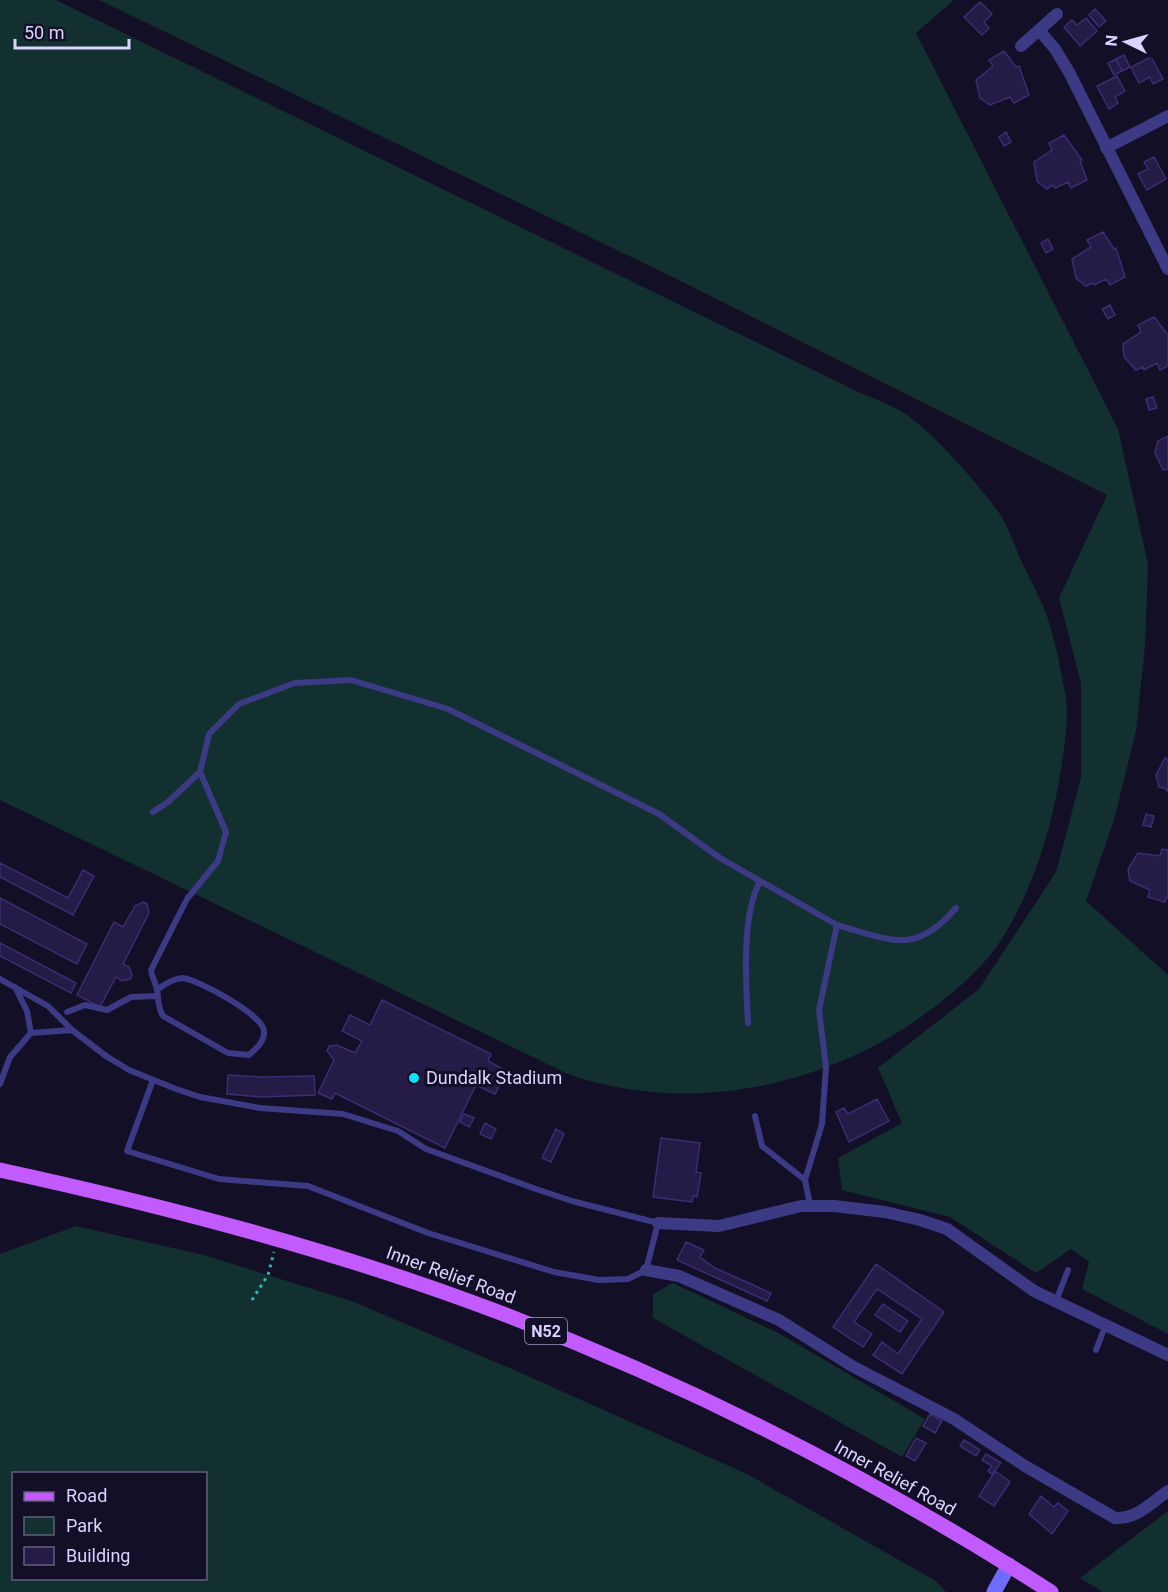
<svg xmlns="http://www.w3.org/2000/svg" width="1168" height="1592" font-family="Roboto,sans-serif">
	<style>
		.green { fill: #12302f; fill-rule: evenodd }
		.building { fill: #241b47; stroke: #3b2d73; stroke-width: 1.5 }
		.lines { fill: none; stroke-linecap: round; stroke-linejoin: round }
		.path { stroke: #2fb8b0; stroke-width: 3; stroke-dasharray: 3 4.5; stroke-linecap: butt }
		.lane { stroke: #3d3a85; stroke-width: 6 }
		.street { stroke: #3d3a85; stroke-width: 12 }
		.secondary { stroke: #6f6bff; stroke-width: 15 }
		.primary { stroke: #c25bff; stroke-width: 15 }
		.poi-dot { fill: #00e5ff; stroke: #130f26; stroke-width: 2 }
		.labels { text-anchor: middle; stroke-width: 6; stroke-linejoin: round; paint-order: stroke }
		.shield { fill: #130f26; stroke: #9e99be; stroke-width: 1.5 }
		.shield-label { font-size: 16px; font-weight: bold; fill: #d9d4ff }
		.poi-label { font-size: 18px; fill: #d9d4ff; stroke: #130f26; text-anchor: start }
		.street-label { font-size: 18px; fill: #d9d4ff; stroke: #130f26 }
	</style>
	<rect width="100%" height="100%" fill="#130f26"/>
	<path class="green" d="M0 0H56L856 391C871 398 888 403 902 412 929 427 986 492 1003 519 1011 533 1016 550 1023 565 1030 579 1037 592 1043 606 1053 628 1062 675 1066 699 1070 725 1059 785 1053 811 1043 854 1026 900 1003 937 986 965 958 989 932 1009 830 1086 691 1117 568 1074L0 800Z
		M99 0H954L916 33 1118 429 1148 564 1145 646 1136 731 1114 820 1086 901 1168 975V1334L1082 1289 1089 1262 1071 1249 1036 1273 950 1217 842 1190 838 1158 902 1123 878 1068 979 989 1056 872 1081 778V683L1059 598 1107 495 685 283Z
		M76 1226 204 1255 354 1302 512 1369 747 1474 936 1581 946 1592H0V1254ZM14 1474H206V1578H14Z
		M673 1283 780 1334 925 1419 902 1457 653 1318V1294Z
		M1168 1511V1592H1103L1080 1578Z"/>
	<path class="building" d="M980 2 992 14 984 22 989 28 982 35 964 17Z
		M1095 9 1106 21 1099 27 1089 15Z
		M1086 18 1097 31 1080 46 1064 27 1072 20 1077 25Z
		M1004 51 1016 67 1019 66 1029 95 1014 103 1010 97 990 105 980 98 976 80 993 66 989 60Z
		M1124 55 1130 67 1122 71 1116 59Z
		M1151 57 1163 79 1153 84 1150 77 1139 83 1131 67Z
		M1116 59 1122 71 1114 75 1108 63Z
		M1117 76 1125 91 1115 97 1118 103 1109 109 1097 86Z
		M1006 132 1011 142 1004 146 999 137Z
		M1064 135 1082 160 1080 161 1087 180 1071 188 1068 182 1055 188 1053 185 1047 189 1037 181 1034 162 1052 150 1049 143Z
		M1154 157 1166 179 1147 190 1138 174 1148 169 1144 162Z
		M1103 232 1114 249 1116 248 1125 277 1110 285 1106 279 1094 285 1092 283 1086 286 1076 278 1072 259 1091 247 1087 240Z
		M1048 239 1053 249 1046 253 1041 243Z
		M1110 305 1115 315 1108 319 1102 309Z
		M1154 317 1168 335V366L1160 370 1157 363 1144 370 1143 367 1136 370 1124 357 1123 344 1141 332 1138 325Z
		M1153 397 1157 408 1149 410 1146 399Z
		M1168 436V469L1163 470 1155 453 1158 441Z
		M1165 758 1168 759V792L1166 789 1159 787 1156 775Z
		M1146 814 1154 816 1151 827 1143 825Z
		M1162 849 1168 850V895L1165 902 1148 897 1150 890 1130 881 1128 869 1138 853 1160 856Z
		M0 863 68 898 83 870 94 876 73 915 0 877Z
		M0 898 87 944 77 964 0 924Z
		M143 902 147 904 149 913 123 964 129 967 132 975 130 979 122 981 116 977 100 1007 77 995 114 922 123 927 135 906Z
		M0 943 76 983 71 993 0 956Z
		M382 1000 491 1054 488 1061 507 1071 495 1094 476 1085 445 1148 335 1093 332 1099 318 1093 334 1060 327 1051 329 1046 337 1045 355 1053 362 1041 342 1031 350 1015 370 1025Z
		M228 1075 262 1077 314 1076 315 1095 261 1097 227 1094Z
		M877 1099 889 1121 849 1142 836 1112 844 1108 848 1114Z
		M464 1114 474 1118 469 1127 460 1122Z
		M485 1123 496 1129 491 1139 480 1134Z
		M556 1129 564 1134 551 1162 542 1158Z
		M661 1138 700 1143 696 1172 701 1173 697 1197 693 1196 692 1202 653 1197Z
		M686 1242 704 1250 700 1257 715 1268 771 1293 767 1301 677 1260Z
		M876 1264 944 1312 902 1374 873 1355 882 1342 898 1354 922 1319 877 1289 854 1322 872 1334 863 1347 833 1327Z
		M883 1304 908 1321 900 1332 875 1315Z
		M930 1414 942 1421 935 1433 923 1426Z
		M916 1438 926 1443 915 1461 906 1456Z
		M964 1440 980 1450 976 1456 960 1446Z
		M986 1454 1001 1463 992 1474 988 1471 992 1466 982 1460Z
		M995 1471 1010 1482 994 1506 979 1496Z
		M1041 1496 1054 1507 1058 1503 1068 1511 1052 1534 1029 1514Z"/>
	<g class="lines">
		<path class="path" d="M252 1300 268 1275 274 1252"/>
		<path class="lane" d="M153 812 168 802 200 772 209 734 239 704 295 683 351 680 448 709 659 814 720 858 837 925 819 1010 826 1067 822 1124 805 1180 810 1205
			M837 925C890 940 915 956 956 908
			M0 979 48 1006 72 1030 106 1056 129 1070 176 1089 200 1097 260 1108 343 1114 398 1131 426 1149 536 1189 572 1201 658 1223 646 1270 628 1279 599 1280 554 1272 428 1233 308 1186 219 1179 127 1151 153 1080
			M158 989C165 984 174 978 183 978 199 980 263 1015 264 1031 265 1041 256 1049 249 1055L228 1053 163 1016C157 1006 159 1000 157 990 156 983 152 978 151 970L187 899 218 861 226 832 200 772
			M67 1012 85 1005 107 1010 131 997 156 996
			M748 1023C746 983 741 917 760 881
			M31 1033 72 1030
			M0 1084 10 1057 31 1033 27 1011 15 987
			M755 1116 762 1146 805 1180
			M1056 1301 1068 1270
			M1096 1350 1106 1324"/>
		<path class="street" d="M1039 30 1055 49 1069 72 1168 269
			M1021 46 1057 14
			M1106 148 1168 116
			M658 1223 719 1226 801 1206H834L885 1212 920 1220 947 1229 1034 1291 1168 1355
			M646 1270 679 1276 779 1320 852 1366 954 1419 1025 1466 1115 1518C1137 1519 1151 1503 1168 1491"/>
		<path class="secondary" d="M994 1592 1009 1565"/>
		<path class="primary" d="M0 1170C161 1205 319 1246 474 1303 675 1377 870 1476 1051 1592"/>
	</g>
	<circle class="poi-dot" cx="414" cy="1078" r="6"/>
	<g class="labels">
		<rect class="shield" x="525" y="1318" width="42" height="26" rx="4.5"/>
		<g class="shield-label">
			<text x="546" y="1337">N52</text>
		</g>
		<g class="poi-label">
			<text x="426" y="1084">Dundalk Stadium</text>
		</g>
		<g class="street-label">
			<text transform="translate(451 1275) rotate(20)" y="6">Inner Relief Road</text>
			<text transform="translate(895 1478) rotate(29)" y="6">Inner Relief Road</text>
		</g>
	</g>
	<rect x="12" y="1472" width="195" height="108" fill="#130f26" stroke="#625e7d" stroke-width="1.5"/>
	<rect x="24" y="1492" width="30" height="9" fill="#c25bff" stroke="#625e7d" stroke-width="1.5"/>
	<text x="66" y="1502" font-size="18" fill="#d9d4ff">Road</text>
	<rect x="24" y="1517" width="30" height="18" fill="#12302f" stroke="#625e7d" stroke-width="1.5"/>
	<text x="66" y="1532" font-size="18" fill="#d9d4ff">Park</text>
	<rect x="24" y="1547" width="30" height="18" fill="#241b47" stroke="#625e7d" stroke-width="1.5"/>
	<text x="66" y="1562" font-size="18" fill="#d9d4ff">Building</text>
	<g transform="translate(1126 42) rotate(275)" stroke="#130f26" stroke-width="4.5" paint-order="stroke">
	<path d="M0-4.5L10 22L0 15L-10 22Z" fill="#d9d4ff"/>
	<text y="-9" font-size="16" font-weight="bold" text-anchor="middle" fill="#d9d4ff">N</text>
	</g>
	<path d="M15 39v9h114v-9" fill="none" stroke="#d9d4ff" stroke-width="3"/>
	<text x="24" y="39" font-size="18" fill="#d9d4ff" stroke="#130f26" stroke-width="4.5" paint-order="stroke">50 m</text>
</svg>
